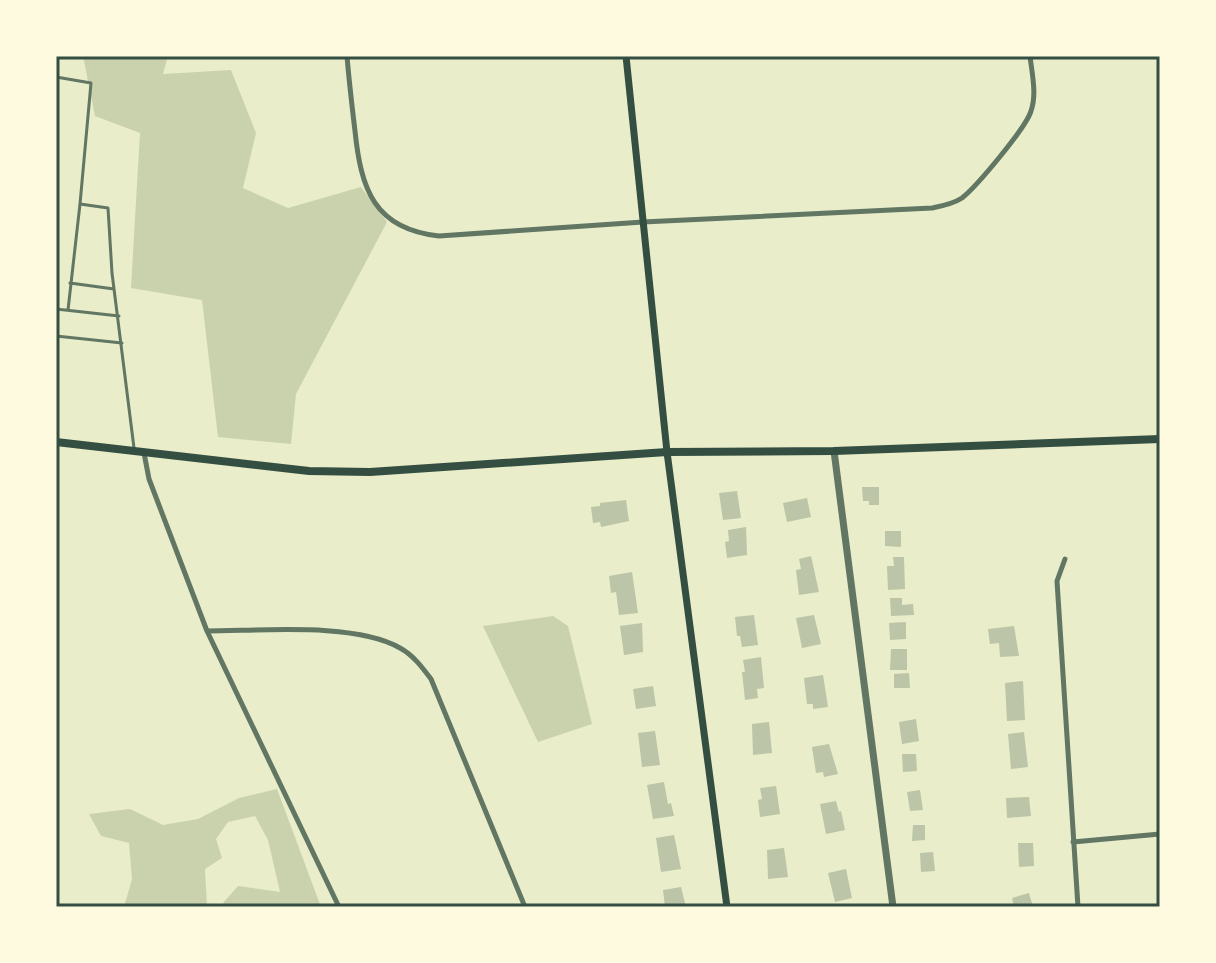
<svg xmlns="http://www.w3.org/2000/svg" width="1216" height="963" font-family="Inter,sans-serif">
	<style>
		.green { fill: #cad2ad }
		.building { fill: #bcc5a7 }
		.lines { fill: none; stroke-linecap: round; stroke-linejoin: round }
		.service { stroke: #617663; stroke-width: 3 }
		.minor { stroke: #617663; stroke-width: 5 }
		.tertiary { stroke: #617663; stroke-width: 7 }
		.secondary { stroke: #344e41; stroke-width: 7 }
		.primary { stroke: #344e41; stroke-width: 8 }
		.neatline { fill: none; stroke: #344e41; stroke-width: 3 }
	</style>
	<rect width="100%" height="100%" fill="#e9edc9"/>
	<path class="green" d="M83 56H168L163 74 231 70 256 133 243 188 288 208 361 187 387 222 296 394 291 444 218 437 202 300 131 288 140 133 95 116Z
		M553 616 568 626 592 724 538 742 483 626Z
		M277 789 321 907H227L223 903 238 886 280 892 268 840 255 816 228 822 216 839 222 858 205 869 207 907H124L132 879 129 843 101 836 89 814 130 809 163 825 198 819 239 798Z"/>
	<path class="building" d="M862 487H879V505H869V501H863Z
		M737 491 741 518 723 520 719 493Z
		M807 498 811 517 787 522 783 503Z
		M626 500 629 521 601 527 600 522 593 523 591 507 600 506V503Z
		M746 527 747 555 727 558 725 542 729 541 728 530Z
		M885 531H901V547L885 546Z
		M811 556 819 592 799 595 796 570 801 569 799 559Z
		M893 557H904L905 589 888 590 887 566H894Z
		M632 572 638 613 619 615 616 592 611 593 609 576Z
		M890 598H902V605L913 604 914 615 891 616Z
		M754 615 758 645 742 647 740 636H737L735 617Z
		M814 615 821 644 802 648 796 618Z
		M906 622V639L890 640 889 623Z
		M642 623 643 652 624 655 620 626Z
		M1014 626 1019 656 1000 657 999 643 990 644 988 629Z
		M891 649H907V670H890Z
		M761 657 764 688 757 689 758 698 745 700 742 672H745L743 660Z
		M909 673 910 688H894V674Z
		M823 675 828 707 813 709V704H807L804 678Z
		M1023 681 1025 720 1007 721 1005 683Z
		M653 686 656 706 636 709 633 689Z
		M916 719 919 741 902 744 899 722Z
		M769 722 772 753 753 755 752 724Z
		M655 731 660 765 642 767 638 733Z
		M1024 732 1028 767 1011 769 1008 734Z
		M829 744 838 774 824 777 823 772 816 773 812 747Z
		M902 754H916L917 771 903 772Z
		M664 782 668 804 671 803 674 816 653 819 647 785Z
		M776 786 780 814 760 817 758 800 762 799 760 788Z
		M920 790 923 810 910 811 907 792Z
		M1029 797 1031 816 1007 818 1006 798Z
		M836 801 839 812 841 811 845 830 826 834 820 804Z
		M913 825H925V840L912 841Z
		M674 835 681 869 661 872 656 838Z
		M1018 843H1033L1034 866 1019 867Z
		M784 848 788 877 768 879 767 850Z
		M933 852 935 871 921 872 920 853Z
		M846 869 852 898 835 902 828 873Z
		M681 887 686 907H665L663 890Z
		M1029 893 1033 907H1014L1012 898Z"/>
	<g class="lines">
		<path class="service" d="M56 77 91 83 80 204
			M70 283 114 289
			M56 309 119 316
			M68 310 80 204 108 208 112 273 134 448
			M56 336 122 343"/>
		<path class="minor" d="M347 56C349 81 352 106 355 131 361 189 374 229 439 236L643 222 932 208C942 206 953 204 962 198 976 187 1026 128 1031 111 1037 94 1032 74 1030 56
			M144 453 149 479 207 631 339 907
			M1065 559 1057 581 1078 907
			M207 631C259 631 356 622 400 648 413 655 422 667 431 679L525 907
			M1073 842 1160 834"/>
		<path class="tertiary" d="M834 451 893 907"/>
		<path class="secondary" d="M626 56 667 452 727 907"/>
		<path class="primary" d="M56 442 309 471 370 472 667 452 834 451 1160 439"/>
	</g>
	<rect width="1216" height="963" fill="none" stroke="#fefae0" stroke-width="116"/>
	<rect x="58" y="58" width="1100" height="847" class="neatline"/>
</svg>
